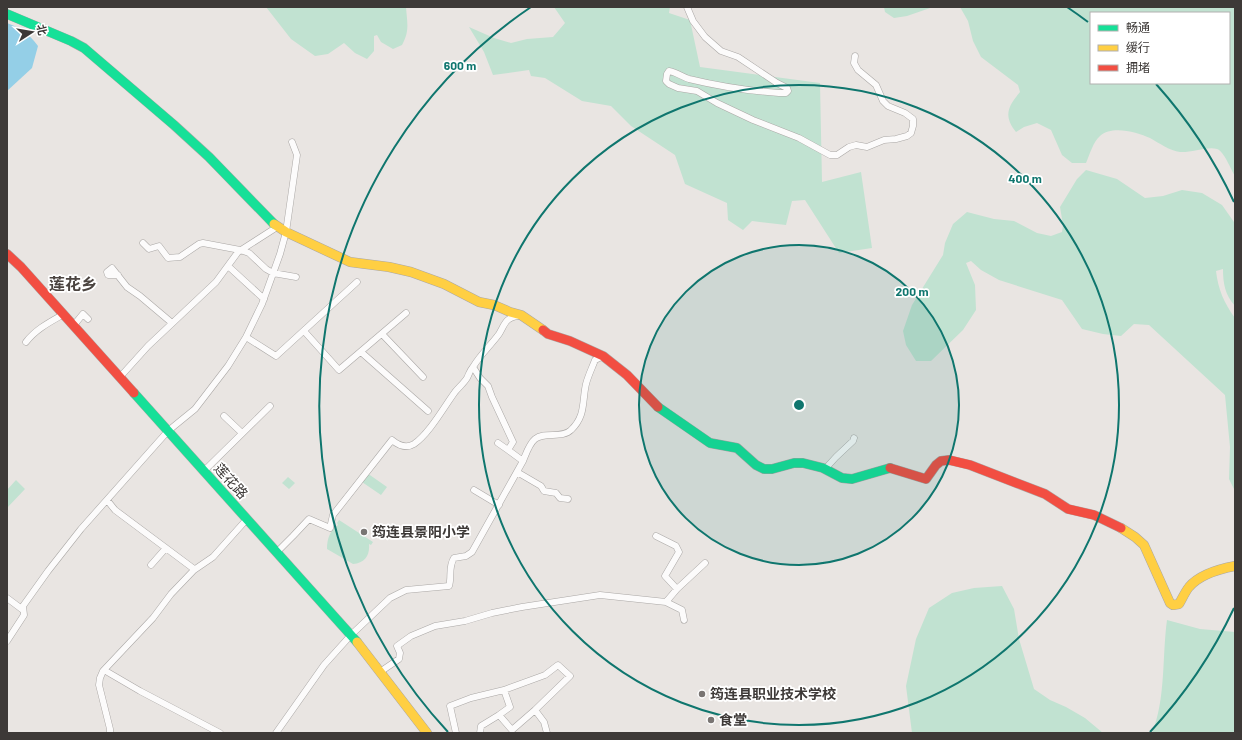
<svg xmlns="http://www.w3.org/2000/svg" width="1242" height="740" font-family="Barlow,'Noto Sans SC',sans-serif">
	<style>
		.green { fill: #c1e2d1; fill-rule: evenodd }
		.water { fill: #94cfe7 }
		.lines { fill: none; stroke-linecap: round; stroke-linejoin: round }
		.street-casing { stroke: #aaa7a5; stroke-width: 7 }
		.fast-casing { stroke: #aaa7a5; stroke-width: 10 }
		.slow-casing { stroke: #aaa7a5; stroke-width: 10 }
		.jam-casing { stroke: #aaa7a5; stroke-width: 10 }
		.street { stroke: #fcfbfb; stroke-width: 6 }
		.fast { stroke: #16e098; stroke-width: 9 }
		.slow { stroke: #ffcf43; stroke-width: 9 }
		.jam { stroke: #f24e42; stroke-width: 9 }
		.ring { fill: none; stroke: #0f766e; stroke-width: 2 }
		.poi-dot { fill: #797573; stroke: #fff; stroke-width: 1.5 }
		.labels { text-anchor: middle; stroke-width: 3.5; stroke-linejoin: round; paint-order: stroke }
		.street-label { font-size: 14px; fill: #3d3937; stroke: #fff }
		.poi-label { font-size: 14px; font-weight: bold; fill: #3d3937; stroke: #fff; text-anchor: start }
		.quarter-label { font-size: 16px; font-weight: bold; fill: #4b4440; stroke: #fff }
		.centre { fill: #0f766e; stroke: #fff; stroke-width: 2 }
		.ring-label { font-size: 12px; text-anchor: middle; font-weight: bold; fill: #0f766e; stroke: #fff; stroke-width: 3.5; stroke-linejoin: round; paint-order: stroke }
	</style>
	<rect width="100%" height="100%" fill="#e9e5e2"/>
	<path class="green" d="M266 7H406C407 22 410 31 402 45L393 49 381 42 377 35 374 36V51L367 59 355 53 344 43 328 54 315 56 291 39Z
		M554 7H670L669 13 690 20 700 67 820 83 822 182 861 172 872 248 839 253 805 200 792 201 786 225 752 221 743 230 728 220 727 203 685 184 675 155 631 126 611 106 582 101 545 78 531 76 529 70 493 75 484 52 469 27 494 38 511 43 527 39 553 37 565 23Z
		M884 7H933L907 16 894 18 885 12Z
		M960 7H1235V176C1231 170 1224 151 1217 149 1208 146 1190 153 1180 152 1170 151 1159 143 1150 138 1137 132 1112 125 1100 136 1093 142 1090 154 1086 163H1072L1062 155 1051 130 1037 123 1024 127 1016 132C1003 116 1008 106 1020 92L1018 85 981 57 973 41 968 21ZM1091 13H1229V83H1091Z
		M1086 170 1117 179 1145 198 1163 196 1182 190 1202 193 1222 205 1234 222 1235 226V306C1225 295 1223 283 1223 269L1216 271C1218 289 1224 303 1235 318V491L1229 479 1230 447 1225 395 1149 325 1134 324 1121 336 1103 334 1082 329 1062 300 999 280 981 270 971 261 966 263 975 285 976 310 963 330 931 361H916L906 345 903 331 912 305 943 255 945 243 953 224 967 212 994 219 1014 221 1037 233 1051 236 1062 232 1063 225 1060 207 1077 179Z
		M367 473 387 487 381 495 362 482Z
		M288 477 295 483 289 489 282 483Z
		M16 480 25 489 7 508V490Z
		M339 520 373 542 371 545 369 544C370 555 365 563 353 564L327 549C327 539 330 530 338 525L337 523Z
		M1002 586 1014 609 1019 639 1034 689 1050 700 1066 707 1085 718 1103 733H912L906 686 916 639 929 608 952 593 974 588Z
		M1167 620 1200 629 1235 632V733H1152C1166 699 1162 656 1167 620Z"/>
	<path class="water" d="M7 23C21 28 29 34 38 46L32 68 7 91Z"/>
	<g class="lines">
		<defs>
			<path id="street" d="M687 7 693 21 705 37 721 51 738 57 777 83 787 88 788 91 786 93H779C749 91 718 86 689 79 682 77 676 72 669 71L667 74 666 81 669 84 678 88 697 91 717 103 753 120 799 138 830 155H837L849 147 856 145 867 147 884 140 896 139 907 136 911 133 913 126V119L905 113 888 106 883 101 876 85 858 70 854 63 855 56
				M143 243 149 249 159 246 168 258 180 257 199 244 203 243 240 250 249 253 266 269 273 273 296 277
				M228 266 264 299
				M118 275H108L107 272 112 268 127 287 140 296 172 323
				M74 325 83 314 88 319
				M304 331 339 370 406 313
				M382 334 423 377
				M246 337 276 356 357 282
				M26 342C36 329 50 322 64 314
				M361 352 428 411
				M473 367 480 378 488 386 492 397 513 442 508 450 523 461
				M120 377 148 346 216 282 238 252 277 227
				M224 416 242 433
				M498 443 508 450
				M825 469 836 457 853 441 854 438
				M204 471 270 406
				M517 472 541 486 544 491 556 493 560 498 568 499
				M474 490 499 505
				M107 500 115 510 194 569
				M656 536 676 546 679 552 665 576 677 589 666 602
				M277 552 293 536 309 519 330 528 333 515 392 440C398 445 406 449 414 444 429 434 444 407 455 392 459 387 464 383 467 378 469 374 470 370 473 367 480 355 491 345 499 334 505 324 505 318 518 316
				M151 565 166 548
				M677 589 705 563
				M7 598 23 610
				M7 641 24 615 23 606 48 571 81 529 168 431 195 409 228 366 246 337 262 304 280 254 286 232 297 155 292 142
				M104 670 140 691 220 733
				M380 672 399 659 400 653 397 646 411 636 435 626 465 621 492 613 522 607 600 595 666 602 682 610 684 620
				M535 710 544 722 547 733
				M110 733V729L99 685 100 678 103 671 153 618 171 594 194 570 213 557 247 519
				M276 733 324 665 351 635 390 598 406 590 449 586C452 577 448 567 454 558L466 556 472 552 523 461C526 454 529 444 535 439 545 431 562 439 571 430 586 416 582 401 586 384 588 376 592 368 595 360L603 356
				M456 733 450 706 471 698 504 690 545 675 558 665 570 676 535 710 512 730 499 715 510 707 504 690
				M480 733 481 726 499 715"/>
			<path id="fast" d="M7 14 71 41 84 48 174 125 209 157 274 224
				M134 393 357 642
				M658 407 710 443 737 448 756 465 764 469H772L794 463H803L823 468 842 478 852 479 890 468"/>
			<path id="slow" d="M274 224 286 232 350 262 389 267 411 272 444 284 479 302 494 305 510 312 521 315 543 330
				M1121 528 1135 537 1144 545 1170 603 1173 605 1179 604C1182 599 1185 592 1189 587 1200 574 1219 569 1235 566
				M357 642 427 733"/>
			<path id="jam" d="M7 254 21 267 134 393
				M543 330 548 334 570 341 603 356 627 375 658 407
				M890 468 926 479 936 465 941 461 949 460 970 465 1045 494 1068 509 1094 515 1121 528"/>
		</defs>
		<use href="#street" class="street-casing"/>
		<use href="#fast" class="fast-casing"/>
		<use href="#slow" class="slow-casing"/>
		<use href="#jam" class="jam-casing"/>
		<use href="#street" class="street"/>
		<use href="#fast" class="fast"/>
		<use href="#slow" class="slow"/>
		<use href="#jam" class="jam"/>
	</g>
	<circle cx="799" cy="405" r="160" fill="#0f766e" fill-opacity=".12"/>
	<g class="ring">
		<circle cx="799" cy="405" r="160"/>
		<circle cx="799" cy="405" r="320"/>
		<path d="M1234 608A480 480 0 0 1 1150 732M448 732A480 480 0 0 1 531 7M1067 7A480 480 0 0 1 1088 22M1156 84A480 480 0 0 1 1234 202"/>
	</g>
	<g class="poi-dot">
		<circle cx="364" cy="532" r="4"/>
		<circle cx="702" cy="694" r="4"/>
		<circle cx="711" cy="720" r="4"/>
	</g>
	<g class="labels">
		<g class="street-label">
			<text transform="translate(231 481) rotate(48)" y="5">莲花路</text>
		</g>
		<g class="poi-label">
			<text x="372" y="537">筠连县景阳小学</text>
			<text x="710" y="699">筠连县职业技术学校</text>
			<text x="719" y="725">食堂</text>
		</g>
		<g class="quarter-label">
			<text x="73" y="290">莲花乡</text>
		</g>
	</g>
	<circle cx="799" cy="405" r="6" class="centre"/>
	<g class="ring-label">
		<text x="460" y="70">600 m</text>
		<text x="1025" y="183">400 m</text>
		<text x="912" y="296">200 m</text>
	</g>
	<rect width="1242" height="740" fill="none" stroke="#3d3937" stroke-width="16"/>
	<rect x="1090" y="12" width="140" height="72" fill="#ffffff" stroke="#b1b0af"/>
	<rect x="1098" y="25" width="20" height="6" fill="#16e098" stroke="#b1b0af"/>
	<text x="1126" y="32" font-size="12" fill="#3d3937">畅通</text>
	<rect x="1098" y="45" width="20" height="6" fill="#ffcf43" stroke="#b1b0af"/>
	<text x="1126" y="52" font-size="12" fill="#3d3937">缓行</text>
	<rect x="1098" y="65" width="20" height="6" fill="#f24e42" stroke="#b1b0af"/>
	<text x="1126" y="72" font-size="12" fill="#3d3937">拥堵</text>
	<g transform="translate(32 32) rotate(78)" stroke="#ffffff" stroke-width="3" paint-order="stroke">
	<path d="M0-3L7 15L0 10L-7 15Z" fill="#3d3937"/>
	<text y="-6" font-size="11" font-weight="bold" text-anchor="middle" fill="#3d3937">北</text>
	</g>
</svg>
